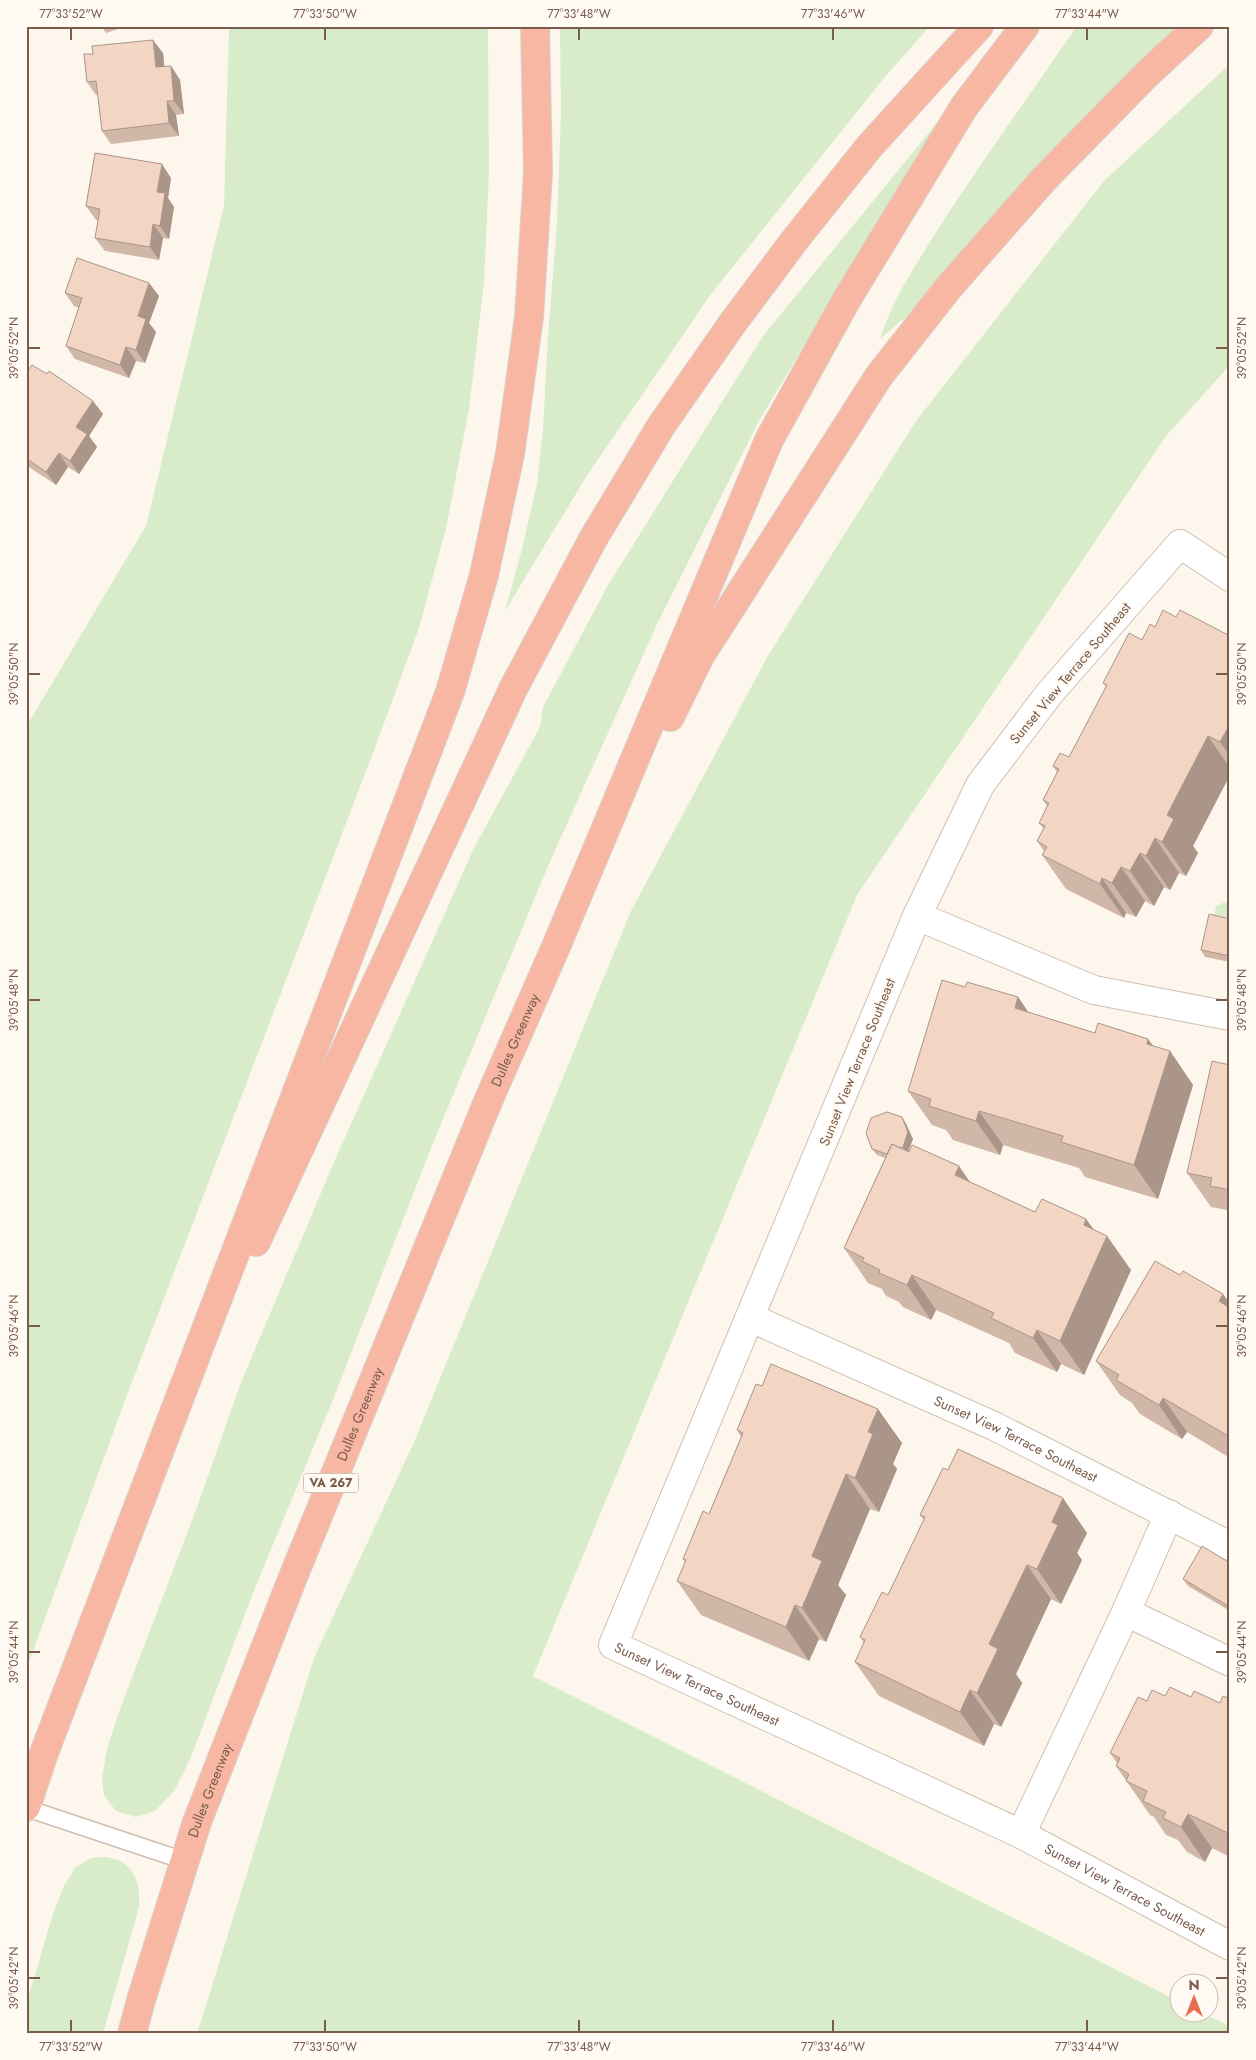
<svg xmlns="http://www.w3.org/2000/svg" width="1256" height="2060" font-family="Jost,sans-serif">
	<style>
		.green { fill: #d8ecc9 }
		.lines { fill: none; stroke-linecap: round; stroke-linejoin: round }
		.service-casing { stroke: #d1beb0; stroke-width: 19 }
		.minor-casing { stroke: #d1beb0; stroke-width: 30 }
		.motorway-casing { stroke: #dad1cd; stroke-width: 30 }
		.service { stroke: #fff; stroke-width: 16 }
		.minor { stroke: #fff; stroke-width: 28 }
		.motorway { stroke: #f7b7a3; stroke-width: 28 }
		.wall { fill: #d1b7a8 }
		.shaded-wall { fill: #aa9588 }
		.building { fill: #f3d5c3; stroke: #aa9588 }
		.ticks { fill: none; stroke: #7a5c4d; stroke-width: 2 }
		.labels { text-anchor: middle; stroke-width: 5; stroke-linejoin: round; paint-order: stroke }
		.shield { fill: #fffaf3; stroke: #a28b7f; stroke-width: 1 }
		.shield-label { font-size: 12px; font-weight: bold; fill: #7a5c4d }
		.street-label { font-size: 14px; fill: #7a5c4d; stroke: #fffaf3 }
		.neatline { fill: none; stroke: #7a5c4d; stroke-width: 2 }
		.ticks-label { font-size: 12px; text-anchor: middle; fill: #7a5c4d }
	</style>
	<rect width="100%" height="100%" fill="#fdf6ec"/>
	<path class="green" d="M229 26H488L489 173 484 283 469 409 446 528 419 628 373 753 127 1395 26 1670V727L146 526 224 206Z
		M560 26H930L884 78 711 294 586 477 505 611 522 549 537 484 543 429 548 335 557 223 561 112Z
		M1077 26H1178L1092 111 920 305 880 339C894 295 921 257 945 218 988 153 1033 90 1077 26Z
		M1230 64V365L1166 436 857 895 533 1676 1178 2001V2012L1202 2013 1230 2026V2034H197L314 1658 415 1440 631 911 769 654 916 421 1104 181Z
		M940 119 760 419 658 622 548 866 431 1148 334 1397 253 1593 191 1757 174 1791 155 1811 136 1817 116 1811 104 1795 102 1778 107 1749 120 1709 196 1510 240 1385 334 1162 474 848 540 727 543 707 607 587 763 336Z
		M1230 900V923L1214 920 1216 906Z
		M91 1858C97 1858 105 1856 111 1858 135 1863 141 1886 139 1907L103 2034H26V2005L53 1914 64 1886 75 1868Z"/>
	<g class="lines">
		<defs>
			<path id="service" d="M26 1808 185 1861"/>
			<g id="minor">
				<path id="s1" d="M1230 577 1180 544 1049 694 980 785 917 916 613 1645 1021 1834 1230 1946"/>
				<path d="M917 916 1094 990 1230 1016"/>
				<path id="s2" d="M751 1318 994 1426 1230 1546"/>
				<path d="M1126 1612 1230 1662"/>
				<path d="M1021 1834 1126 1612 1169 1514"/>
			</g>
			<g id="motorway">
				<path d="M670 717 700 656 879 376 949 287 1045 178 1147 74 1199 26"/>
				<path d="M256 1242 514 687 593 539 661 426 732 324 794 241 869 147 979 26"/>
				<path d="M26 1807 44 1753 159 1452 450 692 484 575 510 454 529 317 538 173 535 26"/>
				<path id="s3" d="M132 2034 141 2000 197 1822 293 1577 489 1099 558 942 769 440 847 299 964 107 1025 26"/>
			</g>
		</defs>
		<use href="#service" class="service-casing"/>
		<use href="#minor" class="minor-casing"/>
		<use href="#motorway" class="motorway-casing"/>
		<use href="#service" class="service"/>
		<use href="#minor" class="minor"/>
		<use href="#motorway" class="motorway"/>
	</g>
	<path class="wall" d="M101 26H127L106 33Z
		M163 53 164 67 171 66 180 80 184 114 176 115 179 136 111 144 102 131 98 95H96L87 82Z
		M171 178 168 198 174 207 169 239 163 238 159 260 105 251 95 238 98 220H96L86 206Z
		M149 283 159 296 149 323 156 332 145 363 136 361 129 378 75 359 66 346 79 308 74 306 65 293Z
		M26 373 103 414 89 436 97 447 79 474 68 467 56 485 26 465Z
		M1176 617 1230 636V775L1193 846 1198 853 1186 876 1179 873 1170 890 1164 887 1154 906 1145 901 1136 917 1126 913 1124 918 1066 889 1042 855 1044 851 1037 841 1044 829 1039 823 1047 806 1043 800 1057 772 1053 766 1069 757 1106 687 1103 683 1142 640 1155 627Z
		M1230 919V962L1205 957 1201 950Z
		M965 987 1018 997 1028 1012 1095 1033 1148 1039 1153 1046 1170 1051 1193 1085 1158 1199 1085 1177 1079 1168 1003 1145 1000 1155 953 1140 946 1130 932 1125 908 1091Z
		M1230 1065V1214L1227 1210 1211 1207 1187 1173Z
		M902 1117 906 1124 913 1139 908 1152 970 1182 1035 1212 1086 1219 1094 1230 1131 1270 1084 1375 1061 1364 1057 1372 1015 1353 1009 1343 936 1310 931 1320 903 1307 899 1302 886 1296 882 1289 868 1283 844 1248 885 1158 877 1155 872 1149Z
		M1230 1304V1458L1187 1432 1182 1439 1140 1414 1132 1403 1120 1395 1096 1361Z
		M737 1430 902 1443 893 1464 897 1469 879 1512 870 1509 838 1585 846 1595 826 1642 819 1639 809 1661 701 1615 677 1581 685 1562 683 1559 709 1514 741 1437Z
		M920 1515 1087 1533 1077 1553 1082 1560 1061 1604 1051 1599 1016 1674 1022 1683 1001 1727 994 1724 984 1746 879 1696 855 1662 864 1643 860 1637 888 1595 924 1520Z
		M1230 1563V1611L1188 1586 1183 1579Z
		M1165 1696 1220 1703 1230 1699V1857L1212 1848 1205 1862 1187 1852 1178 1840 1166 1835 1154 1817 1150 1815 1116 1766 1117 1763 1110 1753 1147 1701Z"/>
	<path class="shaded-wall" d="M153 40 163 53 166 81 156 67Z
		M171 66 180 80 184 114 174 101Z
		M167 101 176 115 179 136 169 123Z
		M162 164 171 178 168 198 174 207 169 239 160 226 157 192Z
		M153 224 163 238 159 260 150 247Z
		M149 283 159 296 149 323 156 332 145 363 136 350 138 316Z
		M126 347 136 361 129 378 120 365Z
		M93 401 103 414 89 436 97 447 79 474 70 461 76 427Z
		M59 453 68 467 56 485 46 472Z
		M1230 724V756L1220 742Z
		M1208 736 1230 768V775L1193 846 1198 853 1186 876 1162 842 1167 815Z
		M1155 838 1179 873 1170 890 1146 856Z
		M1140 853 1164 887 1154 906 1130 871Z
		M1121 867 1145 901 1136 917 1112 883Z
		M1102 878 1126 913 1124 918 1100 884Z
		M1018 997 1042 1032 1015 1008Z
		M1148 1039 1166 1063 1170 1051 1193 1085 1158 1199 1134 1165 1147 1044Z
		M979 1111 1003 1145 1000 1155 976 1121Z
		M902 1117 906 1124 913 1139 907 1154 903 1147Z
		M959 1166 983 1201 955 1175Z
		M1086 1219 1104 1244 1107 1236 1131 1270 1084 1375 1060 1341 1084 1225Z
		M912 1275 936 1310 931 1320 907 1285Z
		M1223 1294 1230 1304V1317L1219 1301Z
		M1037 1330 1061 1364 1057 1372 1033 1338Z
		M1163 1398 1187 1432 1182 1439 1159 1405Z
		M878 1409 902 1443 893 1464 897 1469 879 1512 855 1478 868 1432Z
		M846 1474 870 1509 838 1585 846 1595 826 1642 802 1608 812 1556Z
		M1063 1498 1087 1533 1077 1553 1082 1560 1061 1604 1037 1569 1052 1522Z
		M1027 1565 1051 1599 1016 1674 1022 1683 1001 1727 977 1693 989 1644Z
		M795 1605 819 1639 809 1661 786 1627Z
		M970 1690 994 1724 984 1746 960 1712Z
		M1188 1814 1212 1848 1205 1862 1181 1827Z"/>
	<path class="building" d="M153 40 156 67 171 66 174 101H167L169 123 102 131 96 81 87 82 84 54H93L92 46Z
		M95 153 162 164 157 192 165 193 160 226 153 224 150 247 95 238 100 209 86 206Z
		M77 258 149 283 138 316 146 319 136 350 126 347 120 365 66 346 82 298 65 293Z
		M32 365 47 374 49 371 93 401 76 427 87 434 70 461 59 453 46 472 26 458V373Z
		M1163 610 1176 617 1180 610 1230 636V712L1228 716 1230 717V724L1220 742 1208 736 1167 815 1174 819 1162 842 1155 838 1146 856 1140 853 1130 871 1121 867 1112 883 1102 878 1100 884 1042 855 1047 847 1037 841 1045 826 1039 823 1049 803 1043 800 1059 769 1053 766 1060 753 1069 757 1107 685 1103 683 1129 633 1142 640 1150 624 1155 627Z
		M1209 914 1230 919V956L1201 950Z
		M942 980 965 987 967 982 1018 997 1015 1008 1095 1033 1098 1023 1148 1039 1147 1044 1170 1051 1134 1165 1061 1142 1063 1136 979 1111 976 1121 929 1106 931 1099 908 1091Z
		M1212 1061 1230 1065V1190L1210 1186 1212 1178 1187 1173Z
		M887 1112 902 1117 908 1132 903 1147 900 1148 892 1144 887 1154 872 1149 866 1133 871 1118Z
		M892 1144 909 1152 912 1145 959 1166 955 1175 1035 1212 1042 1199 1086 1219 1084 1225 1107 1236 1060 1341 1037 1330 1033 1338 991 1318 994 1313 912 1275 907 1285 879 1273 880 1270 862 1261 864 1258 844 1248Z
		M1155 1261 1180 1275 1183 1271 1223 1294 1219 1301 1230 1308V1437L1163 1398 1159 1405 1116 1380 1119 1375 1096 1361Z
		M771 1364 878 1409 868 1432 873 1434 855 1478 846 1474 812 1556 822 1561 802 1608 795 1605 786 1627 677 1581 686 1560 683 1559 703 1511 709 1514 743 1433 737 1430 756 1384 762 1386Z
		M958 1449 1063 1498 1052 1522 1058 1525 1037 1569 1027 1565 989 1644 998 1649 977 1693 970 1690 960 1712 855 1662 865 1640 860 1637 882 1592 888 1595 925 1517 920 1515 943 1468 948 1470Z
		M1202 1546 1230 1563V1607L1183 1579Z
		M1170 1687 1191 1697 1194 1691 1220 1703 1223 1696 1230 1699V1834L1188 1814 1181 1827 1163 1818 1166 1812 1143 1801 1147 1791 1126 1781 1129 1774 1116 1766 1120 1758 1110 1753 1138 1697 1147 1701 1152 1690 1165 1696Z"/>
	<path class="ticks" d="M71 28V40M325 28V40M579 28V40M833 28V40M1087 28V40M28 348H40M1216 348H1228M28 674H40M1216 674H1228M28 1000H40M1216 1000H1228M28 1326H40M1216 1326H1228M28 1652H40M1216 1652H1228M28 1978H40M1216 1978H1228M71 2020V2032M325 2020V2032M579 2020V2032M833 2020V2032M1087 2020V2032"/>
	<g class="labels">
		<rect class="shield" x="303.5" y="1473.5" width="55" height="19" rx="4"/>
		<g class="shield-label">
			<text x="331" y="1487">VA 267</text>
		</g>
		<g class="street-label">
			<text transform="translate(1070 673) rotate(-50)" y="5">Sunset View Terrace Southeast</text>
			<text dy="5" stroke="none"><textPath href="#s3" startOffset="1066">Dulles Greenway</textPath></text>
			<text transform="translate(857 1062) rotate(-68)" y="5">Sunset View Terrace Southeast</text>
			<text dy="5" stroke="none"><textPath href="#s3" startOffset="661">Dulles Greenway</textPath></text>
			<text dy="5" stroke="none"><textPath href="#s2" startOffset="291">Sunset View Terrace Southeast</textPath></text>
			<text dy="5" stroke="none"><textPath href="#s1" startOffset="1401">Sunset View Terrace Southeast</textPath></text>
			<text dy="5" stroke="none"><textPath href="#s3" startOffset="256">Dulles Greenway</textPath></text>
			<text dy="5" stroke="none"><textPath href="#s1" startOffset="1876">Sunset View Terrace Southeast</textPath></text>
		</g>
	</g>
	<rect width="1256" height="2060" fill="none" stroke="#fffaf3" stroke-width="55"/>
	<g transform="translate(1194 1998)"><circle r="24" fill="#fffaf3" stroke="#cabbb1"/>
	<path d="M0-4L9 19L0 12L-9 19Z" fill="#e76f51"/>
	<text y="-8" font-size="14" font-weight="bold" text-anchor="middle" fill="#7a5c4d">N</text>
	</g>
	<rect x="28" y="28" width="1200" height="2004" class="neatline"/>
	<g class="ticks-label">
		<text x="71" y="18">77°33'52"W</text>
		<text x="325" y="18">77°33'50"W</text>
		<text x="579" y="18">77°33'48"W</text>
		<text x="833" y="18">77°33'46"W</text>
		<text x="1087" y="18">77°33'44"W</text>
		<text transform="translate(14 348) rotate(-90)" y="4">39°05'52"N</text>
		<text transform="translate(1242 348) rotate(-90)" y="4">39°05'52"N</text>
		<text transform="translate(14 674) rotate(-90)" y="4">39°05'50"N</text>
		<text transform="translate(1242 674) rotate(-90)" y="4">39°05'50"N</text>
		<text transform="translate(14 1000) rotate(-90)" y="4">39°05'48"N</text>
		<text transform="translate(1242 1000) rotate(-90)" y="4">39°05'48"N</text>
		<text transform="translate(14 1326) rotate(-90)" y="4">39°05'46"N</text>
		<text transform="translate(1242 1326) rotate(-90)" y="4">39°05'46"N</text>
		<text transform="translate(14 1652) rotate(-90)" y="4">39°05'44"N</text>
		<text transform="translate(1242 1652) rotate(-90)" y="4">39°05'44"N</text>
		<text transform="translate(14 1978) rotate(-90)" y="4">39°05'42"N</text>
		<text transform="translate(1242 1978) rotate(-90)" y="4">39°05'42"N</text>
		<text x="71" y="2051">77°33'52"W</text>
		<text x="325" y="2051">77°33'50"W</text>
		<text x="579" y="2051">77°33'48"W</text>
		<text x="833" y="2051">77°33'46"W</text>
		<text x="1087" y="2051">77°33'44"W</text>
	</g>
</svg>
